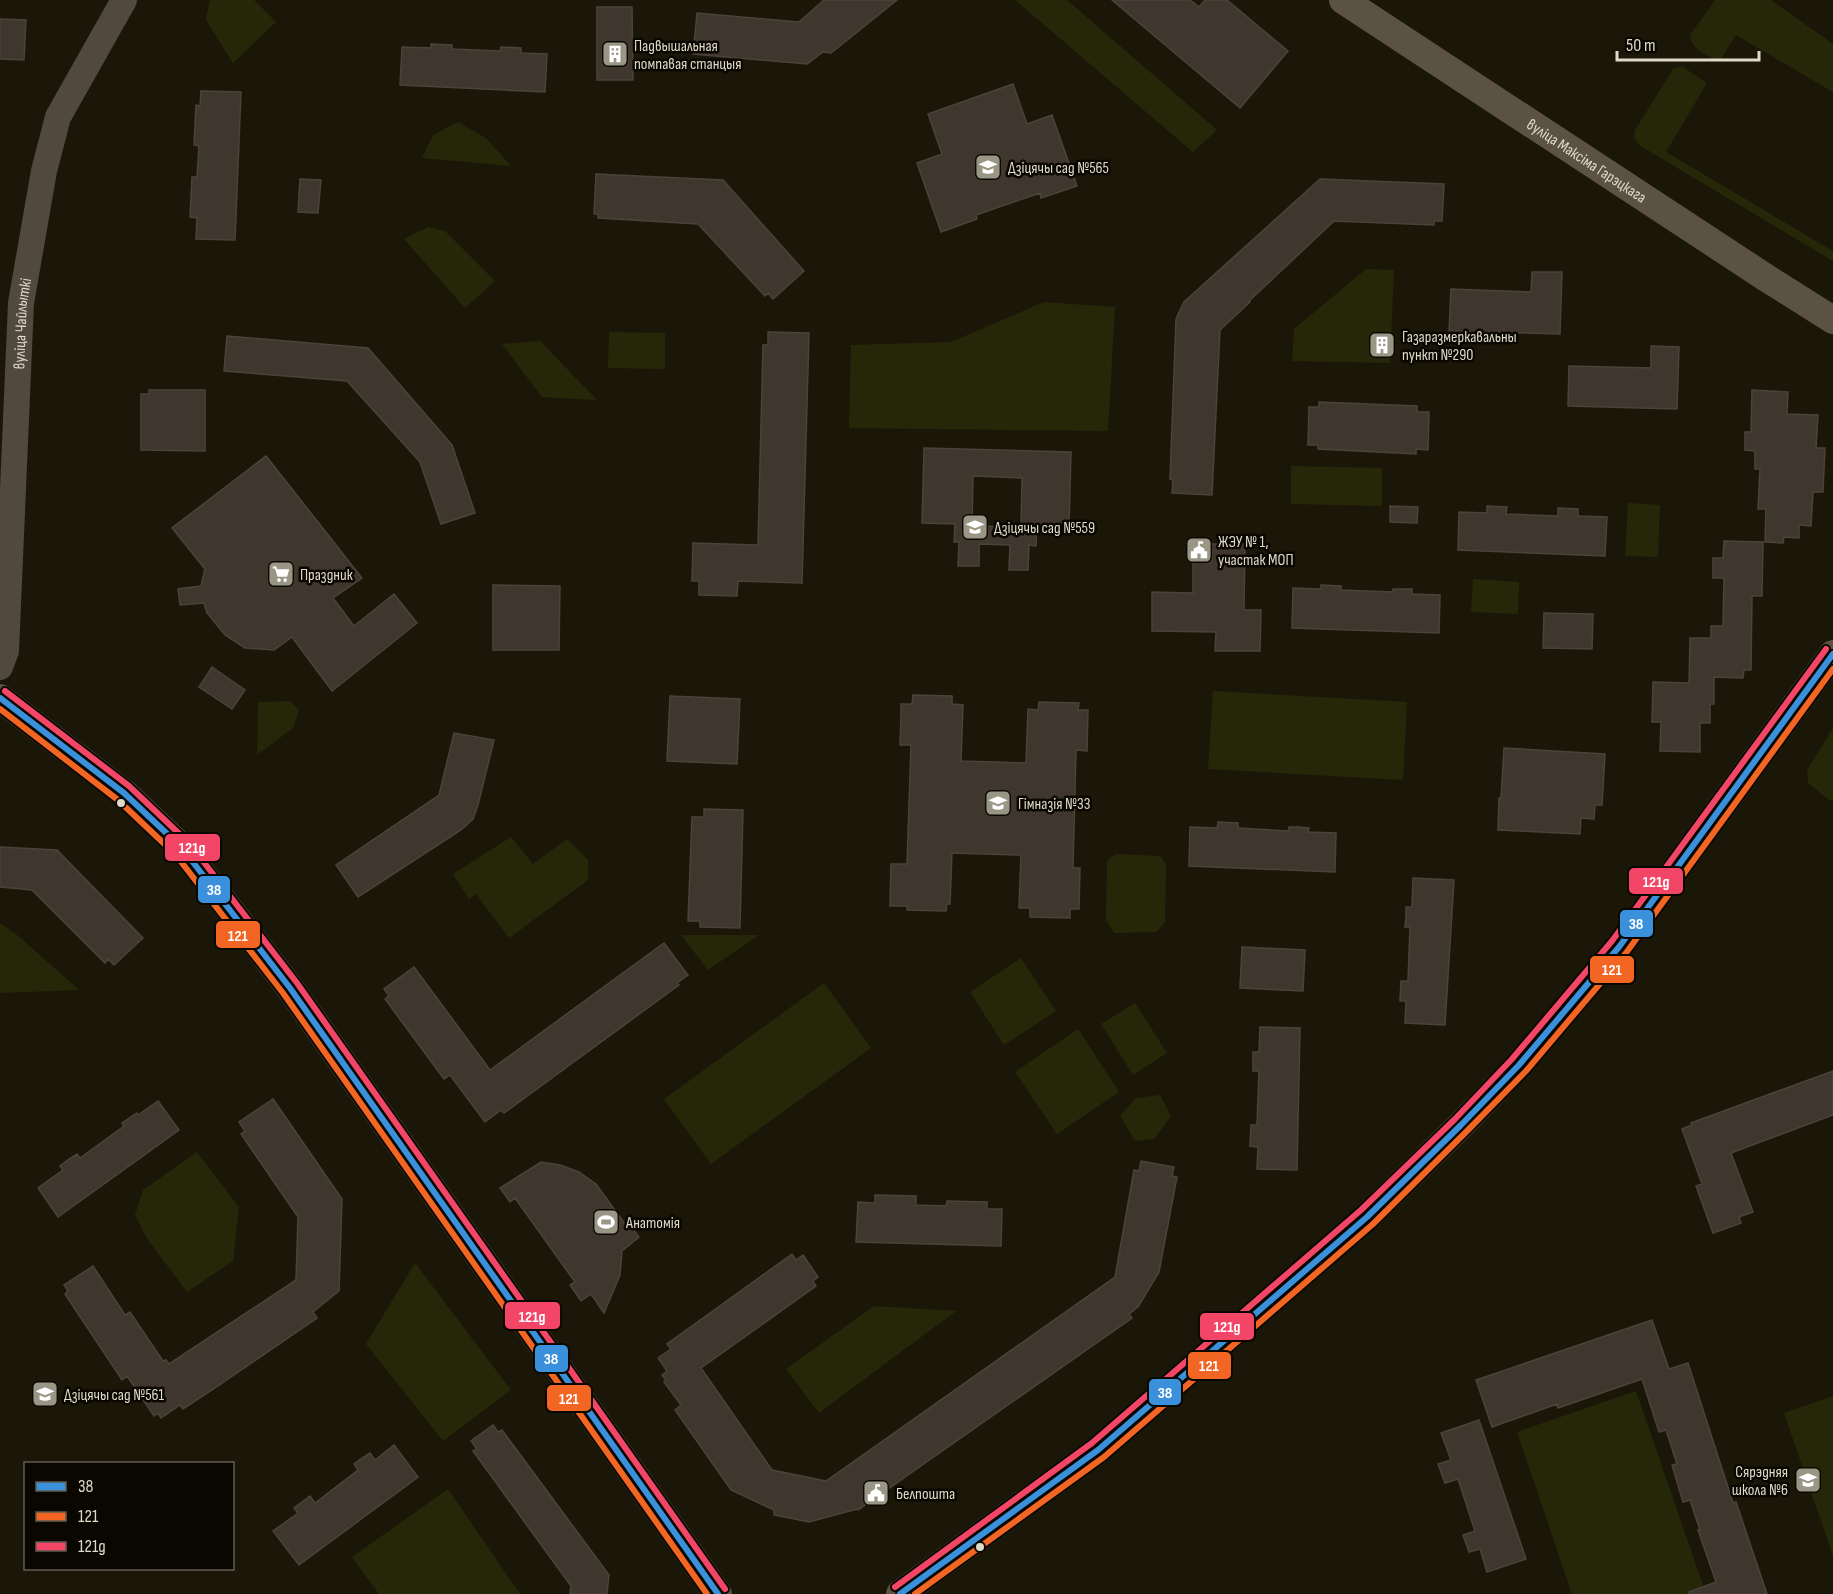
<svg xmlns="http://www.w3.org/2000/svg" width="1833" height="1594" font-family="'Sofia Sans Condensed',sans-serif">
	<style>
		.green { fill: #252808 }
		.building { fill: #3f372d; stroke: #4b433a; stroke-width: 1.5; fill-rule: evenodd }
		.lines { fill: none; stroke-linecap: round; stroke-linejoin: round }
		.tertiary { stroke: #51483e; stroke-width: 26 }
		.secondary { stroke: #5c5244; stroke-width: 28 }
		.bus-1-casing { stroke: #090700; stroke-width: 10 }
		.bus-2-casing { stroke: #090700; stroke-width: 10 }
		.bus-3-casing { stroke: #090700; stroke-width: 10 }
		.bus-1 { stroke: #3a90db; stroke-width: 6 }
		.bus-2 { stroke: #f26522; stroke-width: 6 }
		.bus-3 { stroke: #f34667; stroke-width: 6 }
		.bus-dot { fill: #dfdbc8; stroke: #090700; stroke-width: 2 }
		.labels { text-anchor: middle; stroke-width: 5; stroke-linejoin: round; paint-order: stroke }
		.poi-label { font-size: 16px; fill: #dfdbc8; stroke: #090700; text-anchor: start }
		.street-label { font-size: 16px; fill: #dfdbc8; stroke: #090700 }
		.line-badge { stroke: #090700; stroke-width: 2 }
		.badge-label { font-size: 16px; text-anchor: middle; font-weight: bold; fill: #fff }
	</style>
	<rect width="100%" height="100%" fill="#1b1708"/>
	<path class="green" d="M210 0H254L276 22 233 63 206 20Z
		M1015 0H1067L1217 130 1193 152Z
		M1715 0H1771L1833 44V92L1736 35 1719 62C1708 55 1691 50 1690 35Z
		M1678 67H1683L1707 83 1666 152 1833 251V261L1639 145 1634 137 1635 130 1673 69Z
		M458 122 486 138 511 166 422 158 433 135Z
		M428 227 445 231 495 281 465 308 404 239Z
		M1366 269 1394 270 1390 363 1292 361 1294 329Z
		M1044 302 1115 307 1108 431 849 428 851 345 951 342Z
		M609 332 665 333V369L608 368Z
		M540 341 597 400 542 397 502 344Z
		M1291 466 1382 468V506L1291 504Z
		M1628 503 1660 505 1658 557 1625 556Z
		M1473 579 1519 582 1518 614 1471 612Z
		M1213 691 1407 702 1403 780 1208 769Z
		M290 701 299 710 293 728 257 755 258 702Z
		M1833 728V800H1829L1808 783 1807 770Z
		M511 837 533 864 567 839 588 860V880L509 938 476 894 469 899 453 874Z
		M1116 854 1160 856 1166 864 1165 922 1156 932 1114 933 1106 920 1107 861Z
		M0 923 16 934 79 990 0 993Z
		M681 935H759L708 970Z
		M1021 958 1056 1011 1004 1045 970 992Z
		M824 983 871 1048 711 1164 664 1099Z
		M1135 1003 1167 1053 1133 1075 1101 1024Z
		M1078 1029 1119 1092 1057 1134 1015 1072Z
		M1160 1095 1171 1116 1154 1139 1135 1141 1120 1116 1136 1098Z
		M197 1152 239 1207 233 1261 187 1292 146 1237 135 1215 143 1190Z
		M415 1263 511 1390 443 1441 366 1344Z
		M874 1306 956 1311 819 1413 786 1369Z
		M1636 1391 1706 1594H1572L1517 1432Z
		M1833 1396V1556L1784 1413Z
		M448 1489 520 1594H379L352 1557Z"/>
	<path class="building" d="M824 0H897L831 53 823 52 807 64 693 54 697 13 799 22Z
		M1112 0H1190L1199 7 1205 0H1227L1288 51 1240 108Z
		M597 7H632L633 80H597Z
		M0 19 26 20 24 60 0 59Z
		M431 44 452 45V49L500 51 501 47 521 48V53L547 54 545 92 400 85 402 47 431 48Z
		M1013 84 1027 124 1052 115 1077 186 1041 198 1040 193 976 215 977 219 941 232 917 163 942 154 928 114Z
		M201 91 241 92 235 240 196 239 197 218 190 217 192 177H197L199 146 194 145 196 105 200 106Z
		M596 174 723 180 804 271 773 299 768 293 765 296 698 224 598 218V214H594Z
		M300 179 321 180 318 213 298 212Z
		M1320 179 1444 184 1442 221H1434V225L1334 221 1249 301 1250 302 1220 330 1212 495 1172 493 1173 480 1170 479 1176 319 1184 302Z
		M1532 272H1562L1560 334 1449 331 1451 289 1531 292Z
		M768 332 809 333 802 583 738 581 737 596 699 595V581H692L693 543 758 545 763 345H768Z
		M227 336 368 348 452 445 475 513 441 524 420 462 347 381 224 371Z
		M1651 346 1679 347 1677 409 1568 406 1569 366 1651 368Z
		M149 390H205V451L141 450V394H149Z
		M1752 390 1788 392 1787 414 1818 415 1816 448H1825L1823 492H1813L1811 526 1799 525V538L1784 537 1783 543 1765 542 1766 509H1758L1760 469H1755V451L1745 450V432H1751Z
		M1319 402 1417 406V412H1429L1428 450 1416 449V454L1318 449V445H1308L1309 407H1319Z
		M924 448 1071 452 1069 526 1037 525 1036 546 1029 545 1028 570H1009L1010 545 979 544V566H958L959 542H954L955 524 922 523ZM973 476 1022 478 1021 527 972 526Z
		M266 456 362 578 333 598 354 626 394 594 417 623 332 691 292 637 274 650 245 648 225 635 207 613 204 603 180 605 178 589 201 586 205 569 172 528Z
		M1390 506 1418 507 1417 523 1390 522Z
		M1487 506 1507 507 1506 514 1558 516V508L1578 509V516L1607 517 1605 556 1458 550 1459 512 1487 513Z
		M1724 541 1763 542 1762 596H1752L1751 670H1744L1743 678 1714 677V704H1710V723H1700V752L1660 751 1661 722H1652L1653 682 1689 683 1690 638H1711V626H1723L1724 578H1713V558H1723Z
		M1193 544H1245L1244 610H1261L1260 651H1215L1216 632 1152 631V592L1193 593Z
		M493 585 560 586 559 650H493Z
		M1321 585 1341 586V590L1392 592 1393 589H1412V594L1440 595 1439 633 1292 628 1293 588 1321 589Z
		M1544 613 1593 614 1592 649 1543 648Z
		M212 667 245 690 232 709 199 687Z
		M913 695 952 696V704L963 705 961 761 1026 763 1028 709 1038 710 1039 702 1079 703 1078 710H1088L1087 751 1076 750 1073 868H1080L1079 909H1070V918L1030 917V908H1019L1021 855 952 853 950 904H947L946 911 907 910V906H890L891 864H907L911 745H900L901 717V704H912Z
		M670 696 740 699 737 764 667 761Z
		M454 733 494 740 478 805 473 819 461 830 358 897 336 865 439 795Z
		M1504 748 1605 754 1602 805H1595L1594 819 1581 818 1580 834 1498 830 1499 798H1501Z
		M704 809 743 810 740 928 700 927V921H688L692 817H704Z
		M1218 822 1238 823V828L1289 831V827H1297L1309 828 1308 832 1336 833 1335 872 1189 866 1190 827 1217 828Z
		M0 847 57 850 143 938 114 965 108 959 105 963 32 890 0 887Z
		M1413 878 1454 880 1445 1025 1405 1023 1406 1001H1400L1401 981H1408L1410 927H1405L1406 916V907H1412Z
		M664 943 688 975 677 983 679 985 504 1113 501 1110 485 1122 450 1075 444 1079 385 999 389 996 384 989 414 967 490 1070Z
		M1242 947 1305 950 1303 991 1240 988Z
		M1260 1027 1300 1028 1297 1170 1257 1169 1258 1147 1250 1146 1251 1125H1257L1259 1071H1253V1052H1259Z
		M1833 1071V1115L1731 1153 1753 1212 1739 1217 1741 1223 1713 1233 1696 1186 1702 1184 1682 1129 1692 1125 1691 1123Z
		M273 1099 342 1199 339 1291 313 1312 317 1318 218 1386 183 1409 180 1405 161 1418 158 1413 154 1416 127 1376 122 1380 65 1294 68 1291 64 1285 93 1266 125 1315 130 1312 163 1361 166 1360 169 1364 296 1280 298 1217 241 1134 245 1131 239 1122Z
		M158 1101 179 1130 58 1217 38 1188 63 1170 60 1166 69 1159 77 1154 80 1158 124 1126 122 1123 137 1113 138 1115Z
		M1141 1161 1174 1167 1172 1176 1177 1177 1159 1272 1138 1307 1129 1314 1132 1318 858 1510 857 1509 809 1522 774 1515V1510L731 1490 675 1410 681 1405 664 1382 666 1380 662 1375 667 1371 658 1358 671 1349 667 1344 792 1254 796 1260 803 1255 818 1277 813 1281 816 1286 701 1368 772 1470 826 1481 1115 1277 1134 1170 1139 1171Z
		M541 1162 560 1165 579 1172 596 1184 625 1224 628 1222 639 1237 622 1251 620 1275 604 1313 591 1294 581 1301 570 1285 575 1282 515 1198 510 1202 500 1188Z
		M875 1195 916 1196V1205L946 1206 947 1201 987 1202V1209H1002L1001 1246 856 1242 858 1202 875 1203Z
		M1652 1320 1669 1369 1688 1363 1733 1503 1736 1502 1767 1594H1689V1592L1716 1582 1698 1530H1700L1690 1500 1683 1502 1672 1465 1677 1464 1666 1430 1659 1432 1642 1379 1558 1408 1557 1404 1492 1427 1476 1380Z
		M1479 1420 1526 1559 1487 1572 1480 1549 1469 1552 1463 1535 1475 1531 1458 1479 1445 1483 1438 1464 1451 1460 1441 1433Z
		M493 1425 498 1432 502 1430 609 1575 607 1594H570L571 1586 473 1451 477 1449 471 1441Z
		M394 1445 418 1477 299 1565 273 1531 298 1513 294 1508 310 1496 315 1503 358 1470 354 1464 362 1458 370 1453 375 1460Z"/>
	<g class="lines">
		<path class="tertiary" id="s1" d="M0 667 6 651 21 303 44 171 58 117 124 0"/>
		<g class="secondary">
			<path id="s2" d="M1343 0 1768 279 1833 320"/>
			<path d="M0 698 124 793 182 848 290 988 718 1594"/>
			<path d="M900 1594 1098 1450 1367 1217 1461 1125 1519 1065 1619 947 1833 654"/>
		</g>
		<defs>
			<path id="bus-1" d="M0 698 124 793 182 848 290 988 718 1594
				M900 1594 1098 1450 1367 1217 1461 1125 1519 1065 1619 947 1833 654"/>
			<path id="bus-2" d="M0 709 118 800 175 854 283 993 707 1594
				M915 1594 1104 1457 1373 1224 1467 1131 1526 1071 1626 953 1833 669"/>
			<path id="bus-3" d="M5 691 129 786 189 843 297 983 725 1589
				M895 1587 1092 1443 1361 1210 1455 1119 1512 1059 1612 941 1826 649"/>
		</defs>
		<use href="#bus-1" class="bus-1-casing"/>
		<use href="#bus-2" class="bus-2-casing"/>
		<use href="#bus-3" class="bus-3-casing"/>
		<use href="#bus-1" class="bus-1"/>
		<use href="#bus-2" class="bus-2"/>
		<use href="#bus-3" class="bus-3"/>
	</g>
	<defs>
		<symbol id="building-square" viewBox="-11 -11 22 22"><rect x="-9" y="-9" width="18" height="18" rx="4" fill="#9a9685" stroke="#090700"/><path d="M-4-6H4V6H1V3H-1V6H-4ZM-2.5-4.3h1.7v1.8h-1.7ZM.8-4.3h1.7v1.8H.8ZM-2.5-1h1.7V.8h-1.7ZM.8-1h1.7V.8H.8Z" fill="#fff"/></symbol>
		<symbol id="school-square" viewBox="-11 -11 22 22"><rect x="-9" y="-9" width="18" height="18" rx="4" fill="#9a9685" stroke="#090700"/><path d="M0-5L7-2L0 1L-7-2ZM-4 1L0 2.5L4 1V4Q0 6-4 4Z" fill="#fff"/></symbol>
		<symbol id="civic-square" viewBox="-11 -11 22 22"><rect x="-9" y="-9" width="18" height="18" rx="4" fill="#9a9685" stroke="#090700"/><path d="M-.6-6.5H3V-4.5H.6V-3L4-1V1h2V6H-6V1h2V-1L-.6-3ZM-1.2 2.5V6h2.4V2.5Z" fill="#fff"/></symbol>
		<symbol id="supermarket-square" viewBox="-11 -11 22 22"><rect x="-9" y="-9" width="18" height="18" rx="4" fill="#9a9685" stroke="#090700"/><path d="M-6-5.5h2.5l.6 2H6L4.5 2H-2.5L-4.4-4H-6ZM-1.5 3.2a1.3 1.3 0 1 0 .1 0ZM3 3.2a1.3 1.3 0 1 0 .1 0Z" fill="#fff"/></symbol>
		<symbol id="stadium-square" viewBox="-11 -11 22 22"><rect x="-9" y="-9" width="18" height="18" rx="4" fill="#9a9685" stroke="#090700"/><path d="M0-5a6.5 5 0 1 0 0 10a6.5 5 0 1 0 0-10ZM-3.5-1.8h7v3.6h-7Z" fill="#fff"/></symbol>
	</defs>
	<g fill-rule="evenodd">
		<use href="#building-square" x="600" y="39" width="30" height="30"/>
		<use href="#school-square" x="973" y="152" width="30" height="30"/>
		<use href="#building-square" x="1367" y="330" width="30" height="30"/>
		<use href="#school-square" x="960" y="512" width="30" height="30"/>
		<use href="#civic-square" x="1184" y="535" width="30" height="30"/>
		<use href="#supermarket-square" x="266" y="559" width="30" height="30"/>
		<use href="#school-square" x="983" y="788" width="30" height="30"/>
		<use href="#stadium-square" x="591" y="1207" width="30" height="30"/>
		<use href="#school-square" x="30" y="1379" width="30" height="30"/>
		<use href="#school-square" x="1793" y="1465" width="30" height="30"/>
		<use href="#civic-square" x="861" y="1478" width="30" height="30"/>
	</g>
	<g class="bus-dot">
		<circle cx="121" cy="803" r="5"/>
		<circle cx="980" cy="1547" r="5"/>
	</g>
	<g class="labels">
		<g class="poi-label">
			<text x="634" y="51">Падвышальная<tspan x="634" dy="18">помпавая станцыя</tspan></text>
			<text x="1008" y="173">Дзіцячы сад №565</text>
			<text x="1402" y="342">Газаразмеркавальны<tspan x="1402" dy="18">пункт №290</tspan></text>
			<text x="994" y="533">Дзіцячы сад №559</text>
			<text x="1218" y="547">ЖЭУ № 1,<tspan x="1218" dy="18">участак МОП</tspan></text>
			<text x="300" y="580">Праздник</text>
			<text x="1018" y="809">Гімназія №33</text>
			<text x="626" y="1228">Анатомія</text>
			<text x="64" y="1400">Дзіцячы сад №561</text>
			<text x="1788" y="1477" text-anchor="end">Сярэдняя<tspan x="1788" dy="18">школа №6</tspan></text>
			<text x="896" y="1499">Белпошта</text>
		</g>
		<g class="street-label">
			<text dy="6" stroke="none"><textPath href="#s2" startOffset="292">вуліца Максіма Гарэцкага</textPath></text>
			<text dy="6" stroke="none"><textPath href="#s1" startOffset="345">вуліца Чайлыткі</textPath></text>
		</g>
	</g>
	<g class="line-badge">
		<rect x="164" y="833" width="57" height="29" rx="6" fill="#f34667"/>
		<rect x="1628" y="867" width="56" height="28" rx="6" fill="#f34667"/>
		<rect x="197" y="875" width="34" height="29" rx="6" fill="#3a90db"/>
		<rect x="1619" y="909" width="35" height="29" rx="6" fill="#3a90db"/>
		<rect x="215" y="920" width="46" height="29" rx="6" fill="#f26522"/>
		<rect x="1589" y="955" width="46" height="29" rx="6" fill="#f26522"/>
		<rect x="504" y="1301" width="57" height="29" rx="6" fill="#f34667"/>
		<rect x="1199" y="1312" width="56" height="29" rx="6" fill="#f34667"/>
		<rect x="534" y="1344" width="35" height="29" rx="6" fill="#3a90db"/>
		<rect x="1187" y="1351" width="45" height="29" rx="6" fill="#f26522"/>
		<rect x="1148" y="1378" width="34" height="28" rx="6" fill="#3a90db"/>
		<rect x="546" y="1384" width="46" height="28" rx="6" fill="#f26522"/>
	</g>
	<g class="badge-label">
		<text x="192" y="853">121д</text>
		<text x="1656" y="887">121д</text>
		<text x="214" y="895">38</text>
		<text x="1636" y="929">38</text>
		<text x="238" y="941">121</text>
		<text x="1612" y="975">121</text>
		<text x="532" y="1322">121д</text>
		<text x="1227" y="1332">121д</text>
		<text x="551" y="1364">38</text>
		<text x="1209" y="1371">121</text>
		<text x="1165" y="1398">38</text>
		<text x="569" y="1404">121</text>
	</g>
	<rect x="24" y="1462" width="210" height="108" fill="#090700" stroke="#5f5c50" stroke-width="1.5"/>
	<rect x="36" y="1482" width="30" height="9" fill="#3a90db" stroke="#5f5c50" stroke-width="1.5"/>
	<text x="78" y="1492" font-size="18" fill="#dfdbc8">38</text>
	<rect x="36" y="1512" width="30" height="9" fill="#f26522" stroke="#5f5c50" stroke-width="1.5"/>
	<text x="78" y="1522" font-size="18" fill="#dfdbc8">121</text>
	<rect x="36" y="1542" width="30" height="9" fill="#f34667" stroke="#5f5c50" stroke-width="1.5"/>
	<text x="78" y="1552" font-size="18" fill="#dfdbc8">121д</text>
	<path d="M1617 51v9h142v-9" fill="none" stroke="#dfdbc8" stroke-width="3"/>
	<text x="1626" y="51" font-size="18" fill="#dfdbc8" stroke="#090700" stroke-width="4.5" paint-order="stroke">50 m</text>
</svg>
